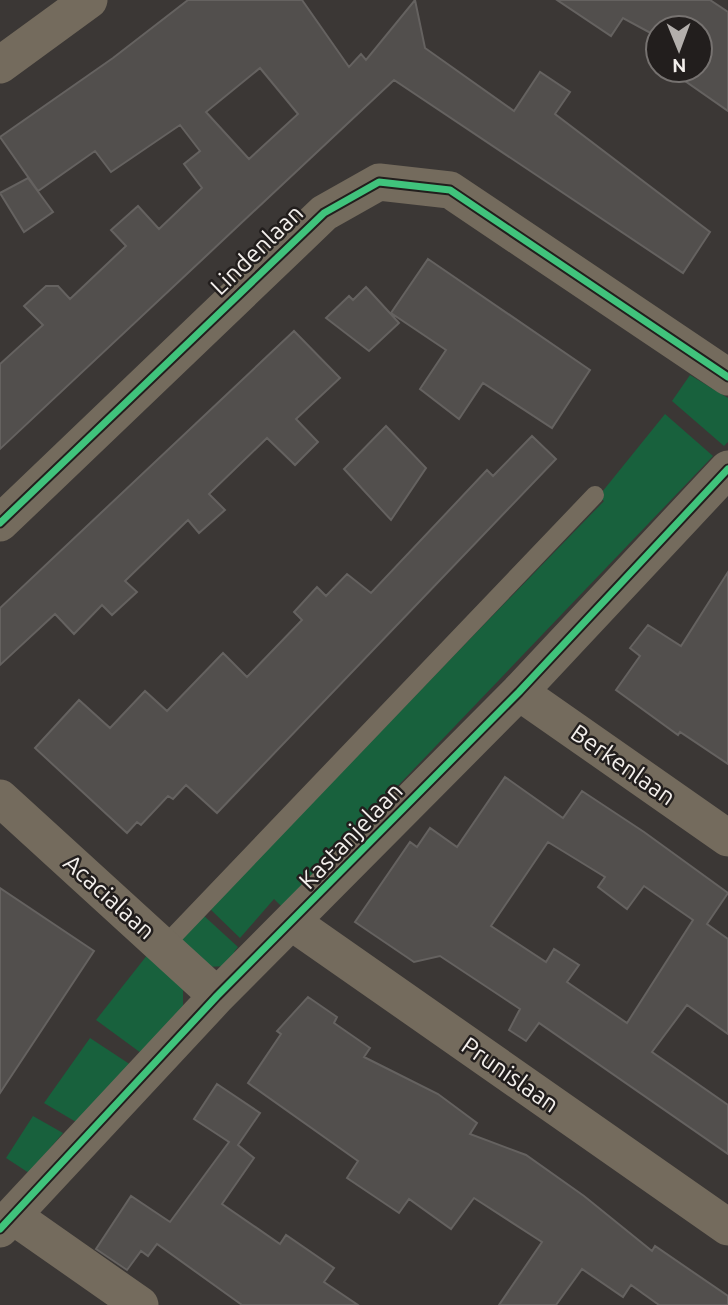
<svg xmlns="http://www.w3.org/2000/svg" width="728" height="1305" font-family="Ubuntu,sans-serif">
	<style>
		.green { fill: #18613d }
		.building { fill: #524f4d; stroke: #656260; stroke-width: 2; fill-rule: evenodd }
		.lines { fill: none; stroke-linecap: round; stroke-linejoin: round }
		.service { stroke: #746b5d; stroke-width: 18 }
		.minor { stroke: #746b5d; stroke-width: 37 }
		.cycleway-casing { stroke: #221e1d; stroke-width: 11 }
		.cycleway { stroke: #40c37c; stroke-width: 7 }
		.labels { text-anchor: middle; stroke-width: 5; stroke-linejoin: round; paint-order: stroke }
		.street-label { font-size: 24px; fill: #f3efec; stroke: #221e1d }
	</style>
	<rect width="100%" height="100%" fill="#3b3735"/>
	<path class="green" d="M690 375 728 398V442L724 446 672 401Z
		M665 414 713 456 282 907 274 899 240 938 209 908 604 501 598 497Z
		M202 914 238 947 234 952 239 956 230 966 204 967 175 941Z
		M148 954 183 986V1010L141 1053 96 1020Z
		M90 1038 131 1065 76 1122 44 1103Z
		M33 1116 63 1133 29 1173 6 1158Z"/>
	<path class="building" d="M188 0H302L349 67 361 54 366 60 415 0 425 48 514 111 540 72 570 92 555 114 710 232 683 273 394 80 0 449V364L43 325 24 306 46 286H58L70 299 126 246 111 230 138 206 159 229 202 188 184 164 200 151 180 125 111 172 95 151 38 191 0 137 113 58ZM260 68 298 114 249 159 206 112Z
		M557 0H710L728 12V111L675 74 678 70H700V28H658V37L623 18 611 36Z
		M28 178 53 212 24 232 0 193Z
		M428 259 590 370 552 428 483 383 459 419 420 389 446 350 391 313Z
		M366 287 399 323 369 351 326 318 349 296 353 300Z
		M294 331 340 378 296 419 318 442 295 465 267 438 209 494 225 510 199 533 188 520 125 581 137 592 112 615 102 605 74 634 55 614 0 665V608Z
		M386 426 426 468 391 520 344 469Z
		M532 436 556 459 217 813 186 785 173 799 168 796 141 825 137 822 127 833 35 748 79 700 110 728 145 691 167 711 223 653 247 677 302 620 294 612 317 587 326 596 347 574 371 593 487 470 493 476Z
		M728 572V764L680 732 678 735 616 690 640 656 630 648 648 625 681 646Z
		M505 777 563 818 582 791 644 832 728 893 707 924 728 939V1034L687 1005 652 1052 728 1105V1154L539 1023 526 1041 509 1030 520 1009 440 956 414 962 355 922 410 842 417 847 430 828 457 847ZM548 842 605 877 598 887 627 909 644 886 693 920 627 1023 567 982 579 965 554 949 546 962 491 926Z
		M0 888 94 951 0 1093Z
		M308 997 337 1017 334 1023 370 1048 364 1057 438 1094 477 1123 470 1134 526 1155 584 1196 652 1251 655 1246 728 1296V1305H659L631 1285 623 1297 582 1269 556 1305H499L542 1242 474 1198 451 1229 409 1199 399 1213 347 1178 358 1161 248 1083 281 1034 277 1031Z
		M217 1084 260 1113 238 1145 254 1158 222 1204 280 1244 286 1235 334 1268 324 1282 358 1305H242L157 1244 148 1256 141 1251 127 1270 96 1249 131 1196 170 1222 229 1142 194 1119Z"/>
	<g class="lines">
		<path class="service" d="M164 946 595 495"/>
		<path class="minor" d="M0 65 89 0
			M0 523 324 213 379 182 450 190 728 377
			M519 692 728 838
			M0 798 217 996
			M293 923 728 1227
			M13 1216 140 1305
			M0 1229 217 996 519 692 728 469"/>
		<defs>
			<path id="cycleway" d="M0 523 324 213 379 182 450 190 728 377
				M0 1229 217 996 519 692 728 469"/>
		</defs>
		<use href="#cycleway" class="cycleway-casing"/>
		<use href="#cycleway" class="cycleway"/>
	</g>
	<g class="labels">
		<g class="street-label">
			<text transform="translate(257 250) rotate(-44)" y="8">Lindenlaan</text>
			<text transform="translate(623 765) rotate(35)" y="8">Berkenlaan</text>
			<text transform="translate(351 836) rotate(-46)" y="8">Kastanjelaan</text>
			<text transform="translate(109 897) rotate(42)" y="8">Acacialaan</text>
			<text transform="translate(510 1075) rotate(35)" y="8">Prunislaan</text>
		</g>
	</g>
	<g transform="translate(679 49) rotate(179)"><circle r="33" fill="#221e1d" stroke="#767270" stroke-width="2"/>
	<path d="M0-5L12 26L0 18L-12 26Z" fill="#b3afac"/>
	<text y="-10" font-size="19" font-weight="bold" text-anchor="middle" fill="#f3efec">N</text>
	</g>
</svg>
